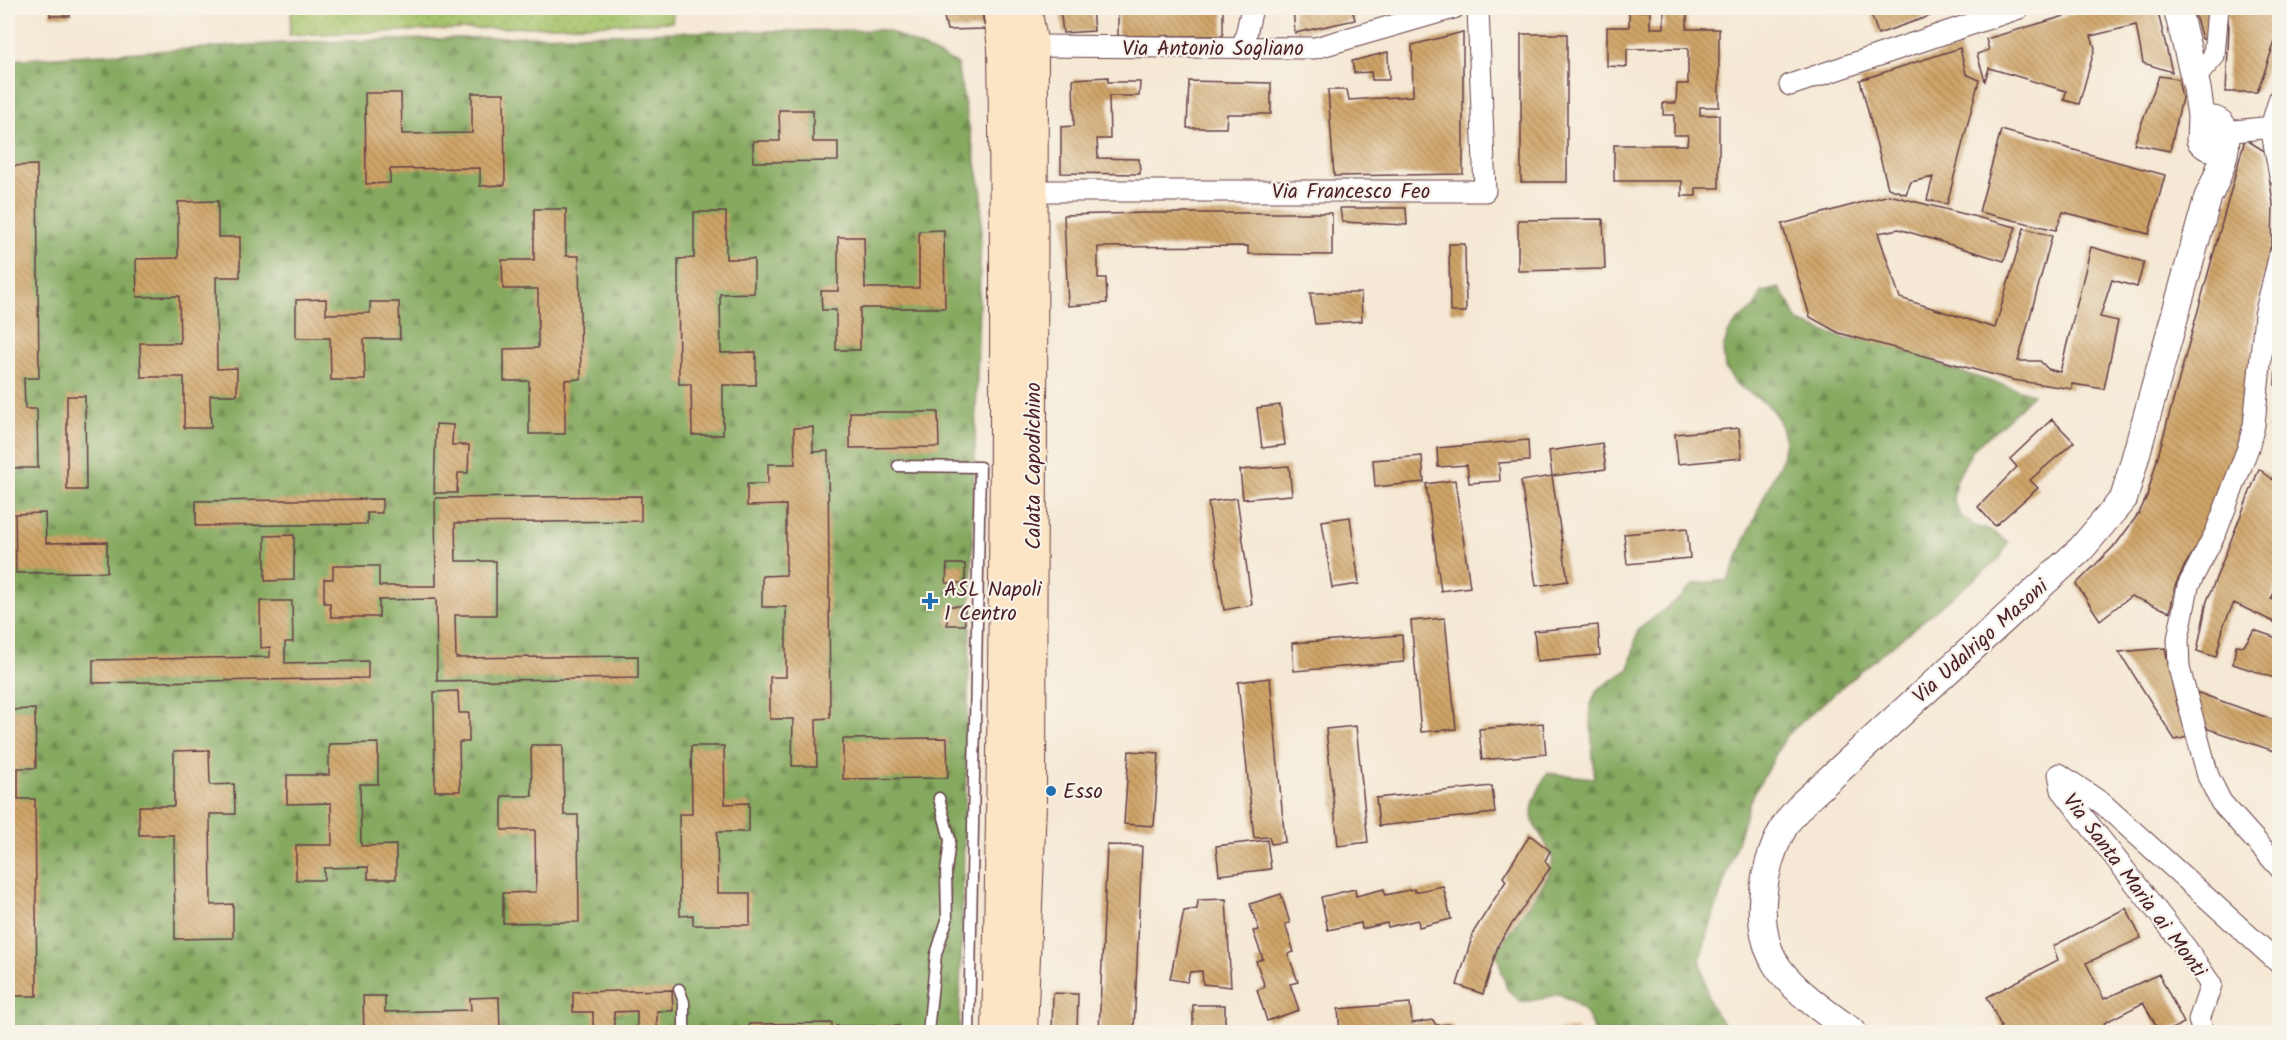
<svg xmlns="http://www.w3.org/2000/svg" width="2287" height="1040" font-family="Kalam,sans-serif">
	<style>
		.grass { fill: url(#grass-dots); stroke: #78714a; stroke-width: 1.5 }
		.forest { fill: url(#forest-firs); stroke: #676444; stroke-width: 1.5 }
		.building { fill: url(#building-back-hatch) }
		.lines { fill: none; stroke-linecap: round; stroke-linejoin: round }
		.service-casing { stroke: #643d44; stroke-width: 13 }
		.minor-casing { stroke: #643d44; stroke-width: 23 }
		.tertiary-casing { stroke: #643d44; stroke-width: 29 }
		.secondary-casing { stroke: #643d44; stroke-width: 32 }
		.service { stroke: #fff; stroke-width: 10 }
		.minor { stroke: #fff; stroke-width: 21 }
		.tertiary { stroke: #fff; stroke-width: 27 }
		.secondary { stroke: #fce5c4; stroke-width: 30 }
		.poi-dot { fill: #1f6fb2; stroke: #f7f3e8; stroke-width: 2 }
		.labels { text-anchor: middle; stroke-width: 4.5; stroke-linejoin: round; paint-order: stroke }
		.street-label { font-size: 21px; fill: #4a1f2b; stroke: #f7f3e8 }
		.poi-label { font-size: 21px; fill: #4a1f2b; stroke: #f7f3e8; text-anchor: start }
	</style>
	<defs>
		<pattern id="grass-dots" width="8" height="8" patternUnits="userSpaceOnUse" patternTransform="scale(1.5)"><rect width="8" height="8" fill="#a6c36a"/><path d="M2 2h.1M6 6h.1" fill="none" stroke="#90a75c" stroke-width="1.8" stroke-linecap="round"/></pattern>
		<pattern id="forest-firs" width="22" height="20" patternUnits="userSpaceOnUse" patternTransform="scale(1.5)"><rect width="22" height="20" fill="#84a95e"/><path d="M5 1l3.5 6h-7zM16 11l3.5 6h-7z" fill="#6e894e"/></pattern>
		<pattern id="building-back-hatch" width="6" height="6" patternUnits="userSpaceOnUse" patternTransform="scale(1.5)"><rect width="6" height="6" fill="#cfa467"/><path d="M-1 5l2 2M0 0l6 6M5-1l2 2" fill="none" stroke="#aa8555"/></pattern>
	</defs>
	<rect width="100%" height="100%" fill="#f7f3e8"/>
	<filter id="ink" filterUnits="userSpaceOnUse"><feTurbulence type="fractalNoise" baseFrequency=".0167" numOctaves="2"/><feDisplacementMap in="SourceGraphic" scale="12" xChannelSelector="R" yChannelSelector="G"/><feConvolveMatrix kernelMatrix="1 2 1 2 8 2 1 2 1" color-interpolation-filters="sRGB"/></filter>
	<filter id="wash" filterUnits="userSpaceOnUse"><feTurbulence type="fractalNoise" baseFrequency=".008" numOctaves="4" result="noise"/><feDisplacementMap in="SourceGraphic" scale="24" xChannelSelector="R" yChannelSelector="G"/><feGaussianBlur stdDeviation="1.35" result="paint"/><feColorMatrix in="noise" values="0 0 0 0 0 0 0 0 0 0 0 0 0 0 0 0 0 1.4 0 .05"/><feComposite in="paint" operator="in"/></filter>
	<g filter="url(#wash)">
		<rect width="100%" height="100%" fill="#f5e8d4"/>
		<path class="grass" d="M292 8H674L672 22 289 35Z"/>
		<path class="forest" d="M886 30 957 64 982 194 959 1032H8V60L285 43 680 32Z
			M1779 288 1790 304 1798 322 1846 339 1882 340 1917 351 1947 368 2033 394 2003 424 1973 449 1956 481 1953 500 1961 516 1975 526 1993 532 2008 542 2000 558 1839 689 1786 736 1750 801 1700 958 1710 1005 1720 1019 1727 1032H1595C1586 1011 1580 1003 1559 994L1541 999 1521 1002 1507 989 1496 952 1548 876 1553 859C1548 846 1542 837 1535 826 1526 809 1540 788 1547 773L1594 778 1590 707 1597 690 1629 669 1638 630 1682 596 1694 584 1728 580 1765 494 1782 459 1785 440 1779 420 1768 405 1736 384 1725 368 1723 350 1728 333 1739 319 1754 308 1762 292Z"/>
		<g id="blocks">
			<path class="building" d="M50 8H70V16H50Z
				M942 8H981L985 29 947 30Z
				M1060 8H1092L1094 31 1063 33Z
				M1118 8H1223V36H1118Z
				M1293 8H1352L1355 20 1295 33Z
				M1869 8H1946L1947 10 1878 34Z
				M2092 8H2157L2172 72 2143 63 2136 25 2091 36 2095 48 2079 104 2064 100 2066 91 1989 68 1985 81 1977 54 1989 50 1986 39Z
				M2193 8H2212L2207 39H2202Z
				M2226 8H2280V28L2257 92H2226L2229 27Z
				M1629 11H1650V28H1664V11H1687V29H1719V107H1700V115H1719V188H1696V196H1682V181H1614V145H1687L1688 135H1674V115H1663V103H1676L1677 84H1688V48L1627 49V67L1607 66V27H1629Z
				M1463 32V174L1334 176 1328 90H1347L1349 100 1413 96 1412 45Z
				M1521 34H1567V182H1521Z
				M1960 48 1966 74 1979 80 1947 204 1927 200 1933 177 1911 182 1906 194 1888 188 1860 80Z
				M1388 52 1389 80H1372L1371 72 1354 73 1352 61Z
				M2159 76 2178 79 2182 98 2170 151 2134 144Z
				M1108 77V82H1140L1139 96H1109L1110 139H1097L1098 158 1139 159 1140 174 1061 173V127L1074 126 1073 79Z
				M1189 81 1271 83V114H1227L1226 128H1187Z
				M365 93H401L402 134 472 133V93H504L505 185 480 186V168L390 169V183L366 184Z
				M779 110H813V142H838V161L753 162V141H780Z
				M2001 130 2165 175 2149 234 2063 212 2056 230 1979 212Z
				M2245 139 2266 152 2273 204 2272 241 2256 310 2245 420 2237 454 2205 534 2185 565 2175 586 2170 612 2131 596 2100 620 2076 584 2117 543 2139 513 2147 496Z
				M37 165 39 378H24L25 409H37L38 468H8V166Z
				M1889 195 2016 227 2004 261 1899 229 1878 233 1900 298 1995 328 2024 228 2052 236 2018 361H2040L2048 369 2060 372 2091 247 2144 262 2137 287 2112 280 2100 317 2118 321 2104 389 2072 384V389L2013 380 1839 333 1810 317 1782 224Z
				M218 201V237H240V277H216L217 369 237 368V395H210L211 428H184V377H141L140 343H180L179 296 137 297 136 259 178 258V202Z
				M1340 208H1406L1407 225 1342 222Z
				M534 209H566V256H579L581 379 565 380V434H529V381H504V349L538 348V289H503L502 260H534Z
				M694 212H726V259H754V293L720 294 721 353 756 352V385H723V435H692L691 384H679L678 259 694 258Z
				M1145 213H1332V255L1248 254V246L1098 247V278H1106L1107 303 1068 306 1064 215Z
				M1603 219 1605 269 1518 271V220Z
				M944 230 945 308H860V350H836V310H822L821 291H838V237H864L865 288H919V231Z
				M1449 244H1465L1466 312H1450Z
				M1310 293H1361L1362 321 1315 324Z
				M326 299V314L370 313V302H399L400 339H364L365 380H331L330 338H296V300Z
				M2278 330H2280V385H2275Z
				M2277 391 2280 392V426L2273 425Z
				M67 396H85L86 490H67Z
				M1280 405 1285 445 1262 448 1257 408Z
				M850 412H938L939 447 850 448Z
				M2052 419 2074 442 2030 480 2038 488 1995 526 1978 507 2017 467 2010 459Z
				M436 424 453 425 452 445H469L468 473H458L457 493H434Z
				M813 427V452L828 451 830 718 816 719 817 766H792L793 719H770V677H786V607H762V576L786 575V505L747 506V484H768V464H795L794 428Z
				M1739 428 1742 458 1678 464 1675 434Z
				M1528 440 1529 461 1499 463 1500 481 1469 483 1467 465 1438 467 1437 448Z
				M1602 443 1606 469 1552 476 1549 451Z
				M1422 456 1424 482 1375 487 1373 460Z
				M1289 466 1292 495 1243 499 1240 470Z
				M2259 469 2280 485V580L2271 599 2280 603V625L2234 603 2224 624 2216 657 2197 651 2207 601Z
				M1552 476 1568 581 1536 586 1521 481Z
				M1455 480 1470 587 1441 591 1426 484Z
				M641 496V521L455 523 456 561H496V615H455L456 658 638 656V678L437 681 436 599 379 600V617H331L330 603H324V579H333V566H379V586H436L435 498Z
				M1237 498 1252 605 1224 610 1208 502Z
				M382 499V513H367V524L196 526V501Z
				M45 513 46 543 107 542V572L16 573 15 514Z
				M1350 517 1359 584 1332 588 1322 521Z
				M1687 528 1690 558 1627 564 1624 534Z
				M294 535V580L265 581V536Z
				M947 564H965V583H946Z
				M260 601H292L293 642H285V663L368 661V678L93 683V660L270 657V647L261 648Z
				M947 606H965V625H947Z
				M1445 618 1456 729 1421 732 1411 621Z
				M1598 625 1600 655 1537 661 1534 631Z
				M2254 630 2280 639V680L2233 664 2236 645 2244 646Z
				M1402 635 1404 662 1294 671 1292 643Z
				M2165 648 2177 704 2188 737 2175 740 2119 652Z
				M1270 678 1285 842 1271 844 1269 837 1254 838 1238 682Z
				M458 691 459 713H469V742H459L460 791H435L434 692Z
				M2196 692 2280 722V753L2208 729 2200 713Z
				M35 709 36 768H18V799H35L37 996H8V710Z
				M1543 723 1546 754 1482 760 1479 729Z
				M1356 726 1368 842 1338 846 1326 729Z
				M947 738 948 778 843 779V739Z
				M378 743V784H360L361 846 396 845V879H368V867L324 868V880H296V845H332L331 803 287 804V775H329V744Z
				M531 745H563L564 815H578L579 922 503 923V893L536 892 535 830H502V796H532Z
				M691 746H724L725 804 749 803V832H717L718 893H750V925H693V915L680 916 679 814H692Z
				M209 750 210 785 234 784 235 814H210L211 905 233 904V938L175 939 174 835H139V806H174V751Z
				M1129 751 1159 753 1154 826 1124 824Z
				M1492 786 1495 813 1379 826 1376 798Z
				M1530 835 1550 851 1545 861 1550 868 1499 943 1483 994 1457 985 1474 931 1506 881 1503 877Z
				M1267 840 1271 869 1219 875 1216 846Z
				M1107 845 1142 846 1134 1032H1099Z
				M1443 886 1451 919 1419 927 1418 920 1388 927 1387 923 1362 929 1361 923 1328 930 1321 897 1355 889 1356 896 1384 889 1385 895 1414 889 1415 892Z
				M1281 894 1290 923 1285 924 1294 952 1288 954 1298 982 1290 984 1299 1010 1267 1021 1257 990 1265 987 1256 961 1263 959 1253 931 1259 930 1250 904Z
				M1226 899 1231 987 1203 984 1202 971 1190 972 1187 982 1170 979 1184 911 1197 909 1198 900Z
				M2126 908 2141 938 2086 963 2104 999 2159 974 2184 1023 2165 1032H2160L2143 1003 2104 1023 2109 1032H1998L2001 1026 1987 997 2058 960 2053 946Z
				M672 990 673 1011H657V1032H637V1011L614 1012V1032H593V1012H573V992Z
				M1053 993 1078 994 1077 1032H1052Z
				M363 996H385V1012L471 1010 470 998 499 997 500 1032H364Z
				M1410 1003 1412 1023 1433 1020 1436 1025 1451 1024 1455 1032H1340L1338 1009Z
				M1193 1005H1225V1032H1193Z
				M832 1023V1032H749V1024Z
				M836 1026H899V1032H836Z
				M1577 1029 1578 1032H1541V1031Z"/>
		</g>
	</g>
	<g filter="url(#ink)">
		<use href="#blocks" fill-opacity="0" stroke="#643d44" stroke-width="1.5"/>
		<g class="lines">
			<defs>
				<path id="service" d="M898 466 980 467 969 1032
					M679 989 684 1002V1032
					M928 1032 936 954 947 920 946 872 950 840 939 798"/>
				<path id="minor" d="M1033 46 1315 48 1454 8
					M1243 48 1252 8
					M2194 79 2214 56 2218 8
					M1790 85 2019 8
					M2280 97 2271 127 2280 176
					M2226 132 2271 127
					M1033 191H1485L1478 8
					M2280 254 2265 315 2254 425 2248 448 2216 532 2188 586 2178 639 2179 668 2208 776 2221 802 2280 868
					M2203 1032 2199 1020 2211 985 2186 948 2062 790 2059 774 2103 804 2280 964"/>
				<path id="tertiary" d="M2177 8 2197 88 2201 116 2200 140C2206 148 2212 149 2221 145L2226 137
					M1853 1032C1828 1014 1798 994 1779 969 1751 929 1762 867 1784 827 1789 818 1797 810 1804 802L2081 549 2124 498 2208 197C2216 181 2240 128 2214 120L2205 122 2201 127"/>
				<path id="secondary" d="M997 1032C1004 704 1008 376 1003 48L998 8
					M1022 1032 1031 804 1033 46 1026 8"/>
			</defs>
			<use href="#service" class="service-casing"/>
			<use href="#minor" class="minor-casing"/>
			<use href="#tertiary" class="tertiary-casing"/>
			<use href="#secondary" class="secondary-casing"/>
			<use href="#service" class="service"/>
			<use href="#minor" class="minor"/>
			<use href="#tertiary" class="tertiary"/>
			<use href="#secondary" class="secondary"/>
		</g>
	</g>
	<g class="poi-dot">
		<path d="M927 592h6v6h6v6h-6v6h-6v-6h-6v-6h6z"/>
		<circle cx="1051" cy="791" r="6"/>
	</g>
	<g class="labels">
		<g class="street-label">
			<text x="1213" y="55">Via Antonio Sogliano</text>
			<text x="1351" y="198">Via Francesco Feo</text>
			<text transform="translate(1033 466) rotate(-90)" y="7">Calata Capodichino</text>
			<text transform="translate(1980 641) rotate(-42)" y="7">Via Udalrigo Masoni</text>
			<text transform="translate(2135 885) rotate(53)" y="7">Via Santa Maria ai Monti</text>
		</g>
		<g class="poi-label">
			<text x="944" y="596">ASL Napoli<tspan x="944" dy="24">1 Centro</tspan></text>
			<text x="1063" y="798">Esso</text>
		</g>
	</g>
	<rect width="2287" height="1040" fill="none" stroke="#f7f3e8" stroke-width="30"/>
</svg>
